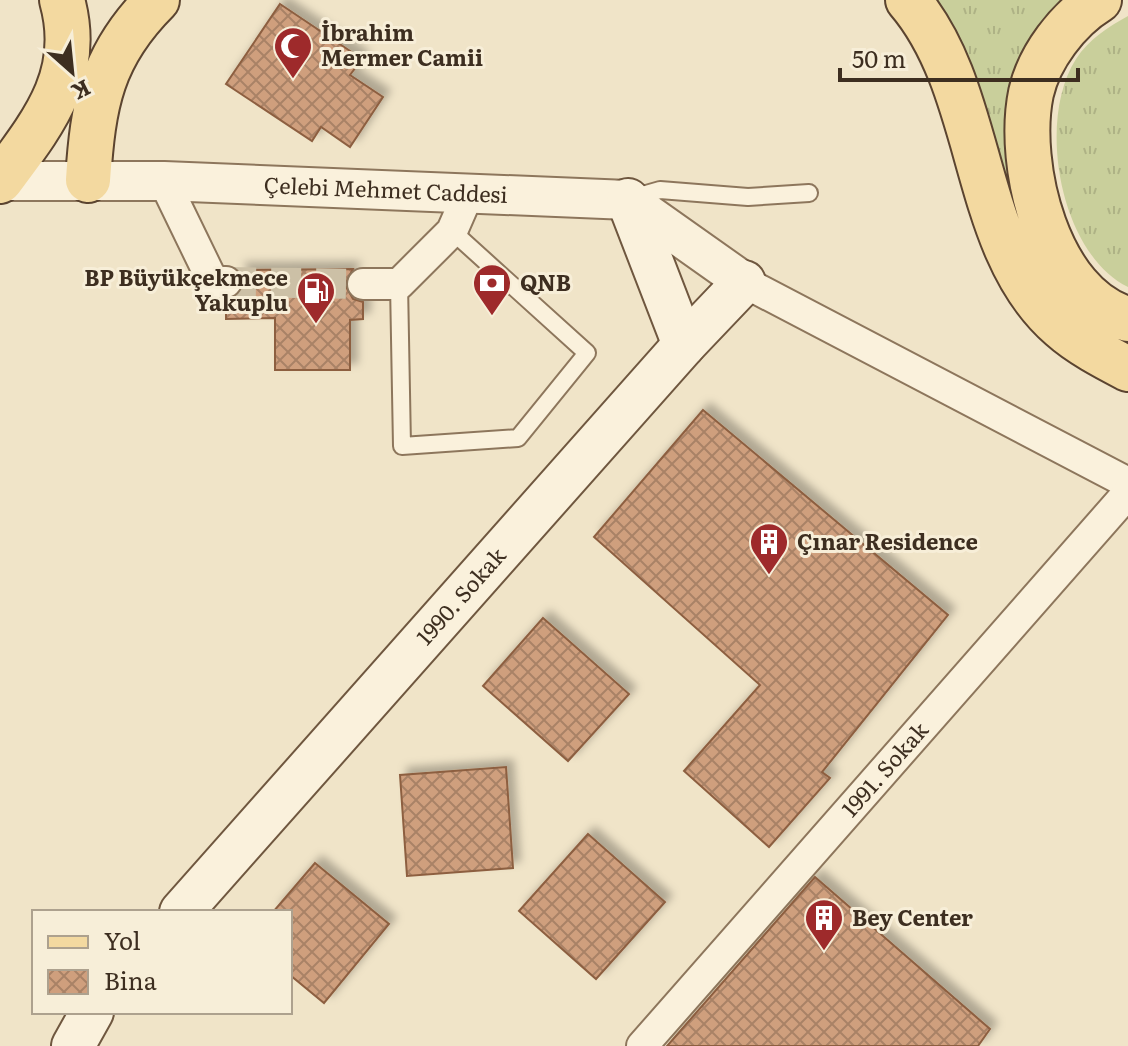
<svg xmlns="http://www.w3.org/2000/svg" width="1128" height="1046" font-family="Literata,serif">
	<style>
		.grass { fill: url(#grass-tufts) }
		.building { fill: url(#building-cross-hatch); stroke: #8d5f41; stroke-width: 2; filter: url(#shadow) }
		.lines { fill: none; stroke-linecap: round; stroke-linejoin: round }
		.minor-tunnel { stroke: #ccc0a6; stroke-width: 30; stroke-dasharray: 30 15; stroke-linecap: butt }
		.service-casing { stroke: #8d765c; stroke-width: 20 }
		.minor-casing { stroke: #8d765c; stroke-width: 34 }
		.tertiary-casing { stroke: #8d765c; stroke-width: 42 }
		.secondary-casing { stroke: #6f573f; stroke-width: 46 }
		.primary-casing { stroke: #5b4430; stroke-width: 48 }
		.service { stroke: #faf1dc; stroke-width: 16 }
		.minor { stroke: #faf1dc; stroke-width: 30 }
		.tertiary { stroke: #faf1dc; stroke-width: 38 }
		.secondary { stroke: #faf1dc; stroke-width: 42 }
		.primary { stroke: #f3d9a0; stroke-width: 44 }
		.labels { text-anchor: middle; stroke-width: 6; stroke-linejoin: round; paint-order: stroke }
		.poi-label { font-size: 22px; font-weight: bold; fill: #3d2e20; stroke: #f7eed8; text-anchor: start }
		.street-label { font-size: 22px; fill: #3d2e20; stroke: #f7eed8 }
	</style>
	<defs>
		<pattern id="grass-tufts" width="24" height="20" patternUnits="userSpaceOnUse" patternTransform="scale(2)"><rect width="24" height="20" fill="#c9cf9b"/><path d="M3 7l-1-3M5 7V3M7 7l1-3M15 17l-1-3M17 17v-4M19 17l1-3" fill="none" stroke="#aeb285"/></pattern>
		<pattern id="building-cross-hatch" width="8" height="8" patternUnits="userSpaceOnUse" patternTransform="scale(2)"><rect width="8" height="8" fill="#cf9f7d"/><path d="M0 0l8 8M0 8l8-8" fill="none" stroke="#a98266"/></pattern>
		<filter id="shadow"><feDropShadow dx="7" dy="-7" stdDeviation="4" flood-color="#0004"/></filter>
	</defs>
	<rect width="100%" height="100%" fill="#f0e4c8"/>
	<path class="grass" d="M931 0H1066L1011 130 1128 339V350L1029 263 970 63Z
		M1128 16V287C1060 254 1036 121 1076 59 1089 39 1108 27 1128 16Z"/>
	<path class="building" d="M280 4 362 59 350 75 383 97 350 147 321 127 312 141 226 84Z
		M353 269 345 285 353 299 363 302V319L350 320V370H275V318L226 319V300L236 297 244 283 238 270Z
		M703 410 948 615 822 772 830 778 769 847 684 771 760 685 594 537Z
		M543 618 629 694 568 761 483 686Z
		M506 767 513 868 407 876 400 775Z
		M588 834 665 902 596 979 519 911Z
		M315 863 389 924 324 1003 290 975V912H273Z
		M815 877 990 1029 978 1046H667Z"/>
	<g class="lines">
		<path class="minor-tunnel" d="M226 282 363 284"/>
		<defs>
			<path id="service" d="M632 198 660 190 748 197 809 193
				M399 284 402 446 518 438 587 353 452 231"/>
			<g id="minor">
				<path d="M164 181 213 282H226"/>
				<path d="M744 282 1128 483"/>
				<path d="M363 284H399L452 231 469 192"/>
				<path id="s1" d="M642 1046 1128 493"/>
			</g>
			<g id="tertiary">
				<path id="s2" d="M0 181H164L628 200 744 282"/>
			</g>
			<g id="secondary">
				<path d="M628 200 684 345"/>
				<path id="s3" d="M181 912 684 345 744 282"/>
				<path d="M73 1046 92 1012"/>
			</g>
			<path id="primary" d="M908 0C987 92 970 248 1061 327 1080 344 1105 357 1128 369
				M1099 0C1068 19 1039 57 1031 93 1016 165 1048 297 1128 319
				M88 180C93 104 101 56 157 0
				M0 181C43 123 83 75 62 0"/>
		</defs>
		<use href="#service" class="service-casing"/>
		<use href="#minor" class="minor-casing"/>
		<use href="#tertiary" class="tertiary-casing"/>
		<use href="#secondary" class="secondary-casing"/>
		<use href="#primary" class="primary-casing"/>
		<use href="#service" class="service"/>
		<use href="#minor" class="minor"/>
		<use href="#tertiary" class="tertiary"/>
		<use href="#secondary" class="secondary"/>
		<use href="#primary" class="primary"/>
	</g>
	<defs>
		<symbol id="mosque-pin" viewBox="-11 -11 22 30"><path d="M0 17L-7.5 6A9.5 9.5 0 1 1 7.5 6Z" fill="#9e2a2b" stroke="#f7eed8"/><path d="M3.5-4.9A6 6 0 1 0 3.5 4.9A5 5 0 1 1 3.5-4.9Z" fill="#fff"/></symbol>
		<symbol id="bank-pin" viewBox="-11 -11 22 30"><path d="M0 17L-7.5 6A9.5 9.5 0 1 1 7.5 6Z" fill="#9e2a2b" stroke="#f7eed8"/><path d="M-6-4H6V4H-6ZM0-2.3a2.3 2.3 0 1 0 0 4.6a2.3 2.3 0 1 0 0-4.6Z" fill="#fff"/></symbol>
		<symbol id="fuel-pin" viewBox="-11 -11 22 30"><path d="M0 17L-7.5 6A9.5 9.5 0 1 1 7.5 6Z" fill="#9e2a2b" stroke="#f7eed8"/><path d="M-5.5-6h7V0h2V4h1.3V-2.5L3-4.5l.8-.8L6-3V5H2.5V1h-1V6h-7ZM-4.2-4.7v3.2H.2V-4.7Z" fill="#fff"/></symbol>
		<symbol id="building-pin" viewBox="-11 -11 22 30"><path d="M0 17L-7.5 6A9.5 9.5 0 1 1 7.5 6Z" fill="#9e2a2b" stroke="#f7eed8"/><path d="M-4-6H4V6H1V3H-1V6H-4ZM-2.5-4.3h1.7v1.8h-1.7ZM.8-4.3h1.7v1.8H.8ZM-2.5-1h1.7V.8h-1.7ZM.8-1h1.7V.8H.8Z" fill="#fff"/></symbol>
	</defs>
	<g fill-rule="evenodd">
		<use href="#mosque-pin" x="271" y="24" width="44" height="60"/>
		<use href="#bank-pin" x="470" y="261" width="44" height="60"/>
		<use href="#fuel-pin" x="294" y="269" width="44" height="60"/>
		<use href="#building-pin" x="747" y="520" width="44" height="60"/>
		<use href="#building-pin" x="802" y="896" width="44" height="60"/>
	</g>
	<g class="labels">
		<g class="poi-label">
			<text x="321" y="41">İbrahim<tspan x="321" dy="25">Mermer Camii</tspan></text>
			<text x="288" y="286" text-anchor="end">BP Büyükçekmece<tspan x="288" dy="25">Yakuplu</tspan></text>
			<text x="520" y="291">QNB</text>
			<text x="797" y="550">Çınar Residence</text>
			<text x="852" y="926">Bey Center</text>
		</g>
		<g class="street-label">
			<text dy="8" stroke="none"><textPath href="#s2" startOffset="386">Çelebi Mehmet Caddesi</textPath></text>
			<text dy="8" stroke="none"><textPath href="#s3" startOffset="422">1990. Sokak</textPath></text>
			<text dy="8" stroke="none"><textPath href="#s1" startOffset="368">1991. Sokak</textPath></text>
		</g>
	</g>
	<rect x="32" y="910" width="260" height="104" fill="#f7eed8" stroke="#ada18e" stroke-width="2"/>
	<rect x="48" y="936" width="40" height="12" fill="#f3d9a0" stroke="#ada18e" stroke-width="2"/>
	<text x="104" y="950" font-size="24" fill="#3d2e20">Yol</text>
	<rect x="48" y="970" width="40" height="24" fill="url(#building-cross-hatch)" stroke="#ada18e" stroke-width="2"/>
	<text x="104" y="990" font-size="24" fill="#3d2e20">Bina</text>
	<g transform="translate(72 72) rotate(153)" stroke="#f7eed8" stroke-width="6" paint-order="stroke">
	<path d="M0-6L14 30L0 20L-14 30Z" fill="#3d2e20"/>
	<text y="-12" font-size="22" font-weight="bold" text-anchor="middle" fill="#3d2e20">K</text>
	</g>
	<path d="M840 68v12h238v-12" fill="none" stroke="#3d2e20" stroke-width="4"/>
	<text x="852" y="68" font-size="24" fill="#3d2e20" stroke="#f7eed8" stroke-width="6" paint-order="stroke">50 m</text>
</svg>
